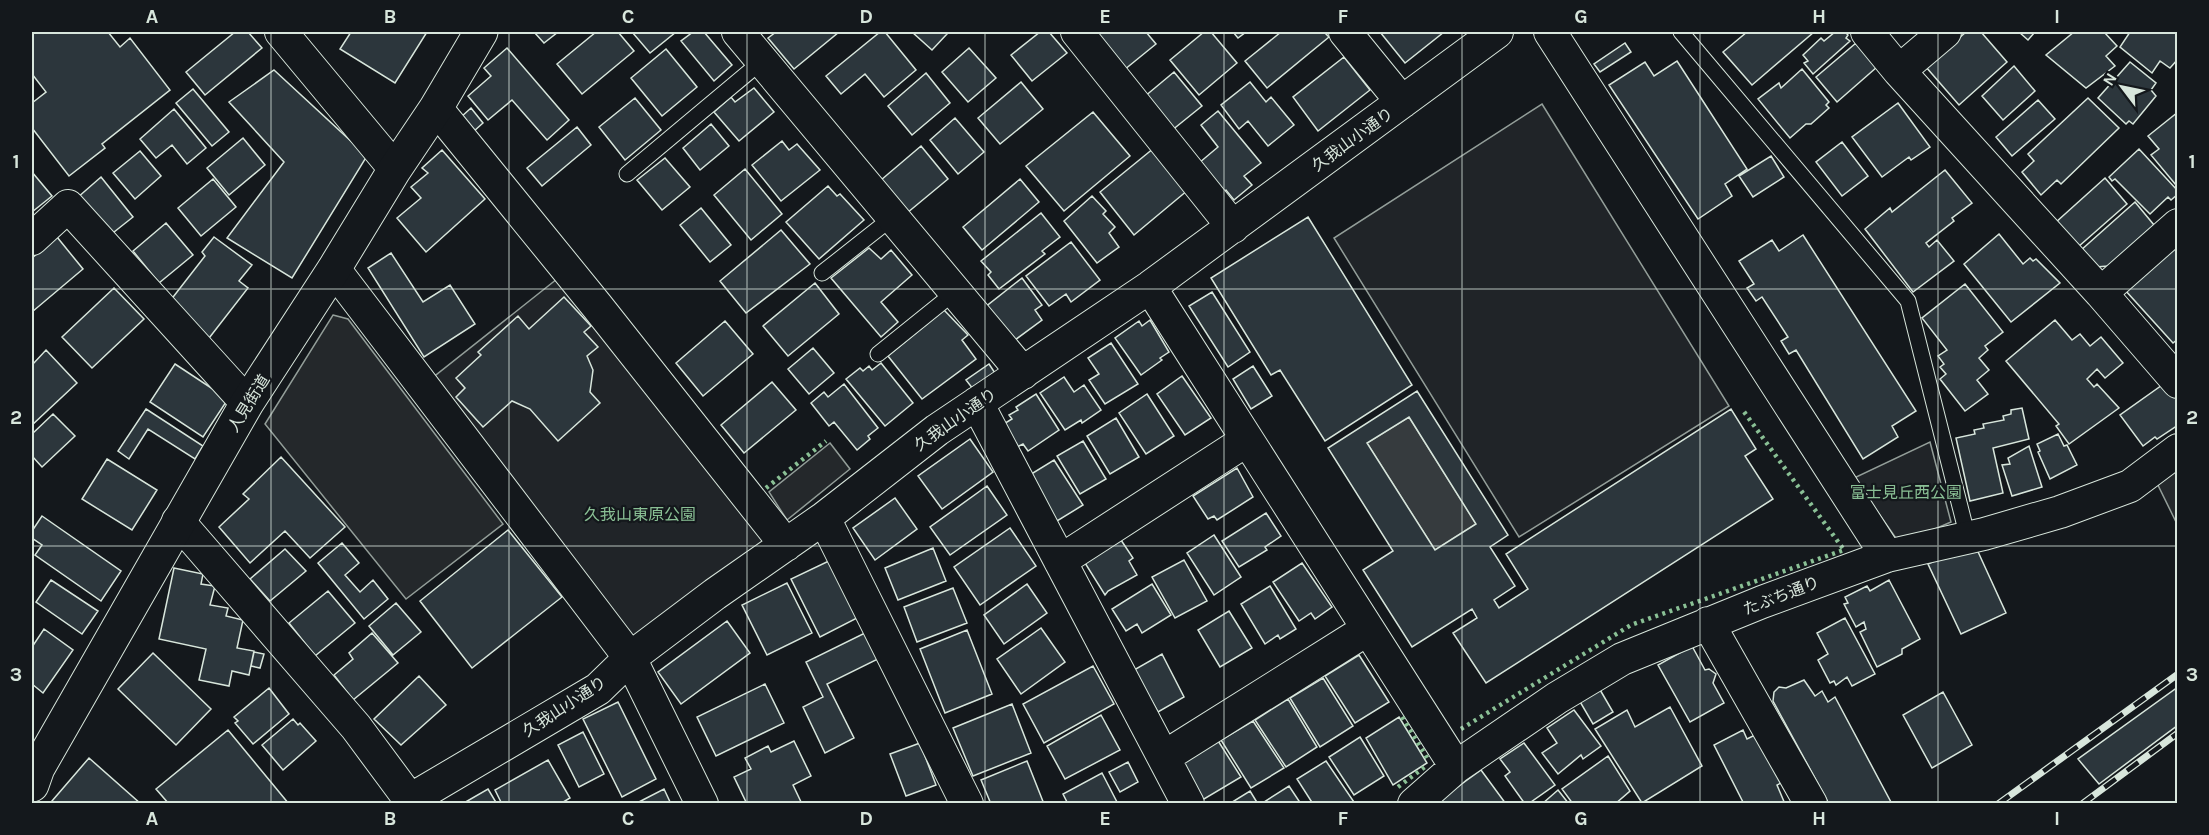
<svg xmlns="http://www.w3.org/2000/svg" width="2209" height="835" font-family="Karla,'Noto Sans JP',sans-serif">
	<style>
		.green { fill: #202428; stroke: #939e99; stroke-width: 1.5 }
		.parking { fill: #24282b; stroke: #939e99; stroke-width: 1.5 }
		.water { fill: #363b3e; stroke: #939e99; stroke-width: 1.5 }
		.building { fill: #2c363c; stroke: #d8e6dc; stroke-width: 1.5; fill-rule: evenodd }
		.lines { fill: none; stroke-linecap: round; stroke-linejoin: round }
		.lane-casing { stroke: #d8e6dc; stroke-width: 17 }
		.street-casing { stroke: #d8e6dc; stroke-width: 34 }
		.primary-casing { stroke: #d8e6dc; stroke-width: 35 }
		.lane { stroke: #14181c; stroke-width: 15 }
		.street { stroke: #14181c; stroke-width: 32 }
		.primary { stroke: #14181c; stroke-width: 33 }
		.rail-casing { stroke: #d8e6dc; stroke-width: 7 }
		.rail { stroke: #14181c; stroke-width: 4.5; stroke-dasharray: 14; stroke-linecap: butt }
		.hedge { stroke: #8ac095; stroke-width: 4.5; stroke-dasharray: 3 4.5; stroke-linecap: butt }
		.grid { fill: none; stroke: #d8e6dc; stroke-width: 1.5; stroke-opacity: 0.55 }
		.labels { text-anchor: middle; stroke-width: 4.5; stroke-linejoin: round; paint-order: stroke }
		.street-label { font-size: 16px; fill: #d8e6dc; stroke: #14181c }
		.park-label { font-size: 16px; fill: #8ac095; stroke: #14181c }
		.neatline { fill: none; stroke: #d8e6dc; stroke-width: 2 }
		.grid-label { font-size: 20px; text-anchor: middle; font-weight: bold; fill: #d8e6dc }
	</style>
	<rect width="100%" height="100%" fill="#14181c"/>
	<path class="green" d="M1542 104 1729 406 1519 537 1334 238Z
		M562 275 763 530V545L640 638 623 636 431 379Z
		M1930 442 1951 522 1900 544 1854 478Z"/>
	<path class="parking" d="M333 315 348 319 503 524 406 599 265 424Z
		M830 443 850 469 787 520 769 492Z
		M2177 462V524L2153 475Z"/>
	<path class="water" d="M1409 417 1476 524 1435 550 1367 443Z"/>
	<path class="building" d="M32 32H108L120 47 130 38 170 90 102 144 105 148 69 176 32 128V103L46 92 32 74Z
		M235 32H248L262 48 205 95 186 72Z
		M351 32H427L395 83 340 49Z
		M534 32H558L544 43Z
		M596 32H618L634 51 582 94 557 64Z
		M632 32H676L650 53Z
		M693 32H704L732 65 714 81 681 41Z
		M776 32H839L794 69 768 38Z
		M880 32H885L916 70 884 97 865 74 841 94 826 76Z
		M912 32H943L947 34 932 50Z
		M1040 32H1049L1067 53 1032 81 1011 55Z
		M1092 32H1146L1156 44 1124 70Z
		M1204 32H1211L1237 63 1199 95 1170 60Z
		M1233 32H1246L1238 38Z
		M1281 32H1324L1329 37 1267 88 1245 61Z
		M1380 32H1444L1405 63Z
		M1747 32H1814L1752 85 1723 52Z
		M1835 32H1845L1848 35 1846 38 1850 41 1813 74 1804 63 1808 61 1803 55 1821 38 1824 41Z
		M1966 32H1981L2007 62 1959 105 1926 67Z
		M2019 32H2035L2028 40Z
		M2074 32H2104L2117 46 2106 56 2115 66 2086 88 2046 55Z
		M2130 32H2178V59L2170 68 2160 61 2152 73 2120 47Z
		M1625 43 1631 52 1600 72 1594 64Z
		M1856 43 1877 67 1837 102 1816 77Z
		M507 48 569 120 547 140 512 100 488 120 468 96 491 76 484 68Z
		M969 48 996 78 968 102 942 72Z
		M666 49 697 87 662 116 631 78Z
		M1344 57 1370 90 1318 131 1293 97Z
		M1677 61 1747 169 1725 184 1732 196 1698 219 1609 85 1645 62 1654 76Z
		M2130 62 2156 83 2151 90 2156 96 2133 124 2129 121 2126 124 2098 98Z
		M2014 66 2035 91 2003 120 1982 96Z
		M1802 69 1829 102 1826 105 1829 108 1811 124H1806L1790 138 1758 99 1779 83 1781 88Z
		M274 70 367 156 292 278 227 238 284 162 229 102Z
		M1174 72 1202 106 1171 131 1144 97Z
		M926 73 950 103 912 135 888 106Z
		M1021 82 1043 109 1000 144 978 118Z
		M1250 82 1266 102 1271 97 1294 125 1268 146 1248 121 1239 129 1221 105Z
		M754 88 774 112 739 141 714 112 731 97 735 102Z
		M193 89 229 132 212 146 176 103Z
		M635 98 661 130 625 160 599 127Z
		M2088 98 2119 128 2061 184 2057 180 2041 195 2022 172 2034 161 2028 154Z
		M2038 100 2055 119 2012 156 1996 137Z
		M1898 103 1930 147 1911 160 1909 157 1882 177 1852 137Z
		M471 108 483 123 473 132 461 117Z
		M174 109 206 148 187 164 172 145 156 158 140 139Z
		M1218 111 1261 163 1244 176 1252 185 1234 200 1226 190 1223 193 1199 163 1218 147 1201 125Z
		M1093 112 1130 156 1064 211 1026 166Z
		M2178 112V184L2176 185 2151 155 2159 149 2148 136Z
		M955 118 984 152 958 174 930 140Z
		M711 124 729 146 700 170 683 148Z
		M577 127 591 145 542 186 527 168Z
		M243 138 265 165 229 195 207 168Z
		M782 141 789 150 797 144 820 170 781 201 752 165Z
		M1842 142 1868 176 1842 196 1816 162Z
		M921 146 948 179 907 213 881 180Z
		M1154 148 1188 190 1134 235 1100 192Z
		M2139 149 2178 191V194L2171 200 2168 197 2150 214 2115 179 2112 181 2109 177Z
		M442 150 485 199 426 252 397 218 421 198 411 187 428 173 422 168Z
		M140 151 161 176 135 199 113 173Z
		M1771 156 1784 177 1753 197 1739 176Z
		M665 158 690 187 662 210 637 180Z
		M745 169 782 214 751 240 714 195Z
		M1945 170 1972 203 1952 218 1954 221 1926 243 1929 247 1937 240 1954 261 1913 292 1865 229 1890 208 1892 212Z
		M32 172 52 196 32 212Z
		M101 177 133 217 109 236 77 198Z
		M2105 178 2127 204 2078 247 2055 223Z
		M213 179 236 207 201 236 178 208Z
		M1020 179 1039 202 982 250 963 227Z
		M828 186 837 196 840 194 864 220 819 259 786 222Z
		M1092 196 1106 211 1103 214 1115 227 1109 233 1119 247 1097 263 1064 221Z
		M2135 202 2154 225 2108 266 2096 267 2080 251Z
		M701 208 731 245 710 262 680 225Z
		M1041 213 1060 237 1042 251 1045 254 999 289 988 275 991 272 981 261Z
		M1308 217 1412 385 1325 441 1280 370 1271 375 1211 278Z
		M166 223 193 255 159 283 133 251Z
		M781 230 810 264 746 313 720 281Z
		M1999 234 2023 264 2030 258 2033 261 2036 259 2060 283 2011 322 1964 264Z
		M1803 235 1916 411 1892 426 1898 437 1863 459 1796 350 1789 354 1781 341 1788 337 1762 297 1756 301 1747 288 1754 284 1739 261 1772 240 1779 251Z
		M57 237 83 269 32 312V258Z
		M214 237 252 265 239 281 248 288 206 342 170 301 205 256 202 252Z
		M1071 242 1100 280 1071 302 1066 294 1049 306 1026 276Z
		M2178 244V339L2173 343 2125 290Z
		M869 248 881 259 891 250 912 275 881 302 898 322 881 337 831 278Z
		M391 253 423 302 450 285 475 324 424 357 368 268Z
		M1022 278 1042 305 1035 310 1042 320 1011 343 984 308Z
		M815 283 839 314 788 356 763 326Z
		M1965 284 2003 332 1985 346 1988 350 1979 358 1989 370 1977 380 1988 394 1965 411 1940 379 1946 374 1940 367 1944 364 1938 356 1947 350 1922 318Z
		M114 288 144 319 92 368 62 337Z
		M1212 292 1250 352 1228 367 1189 306Z
		M564 297 591 326 584 332 598 347 587 356 593 370 590 392 600 403 558 441 530 409 512 401 483 427 456 397 465 388 456 378 481 355 478 352 518 316 529 329Z
		M944 310 968 335 962 340 976 359 922 399 888 356Z
		M1150 320 1169 352 1160 358 1162 360 1141 375 1115 338 1139 321 1142 326Z
		M2055 320 2072 340 2080 334 2090 346 2101 337 2123 363 2105 378 2097 369 2087 379 2094 387 2097 384 2119 408 2069 444 2056 426 2059 424 2006 361Z
		M725 321 753 354 703 396 676 363Z
		M1111 343 1138 384 1105 404 1089 380 1099 374 1088 358Z
		M813 348 834 373 809 394 788 369Z
		M46 350 77 383 32 425V365Z
		M881 363 913 403 885 426 846 379 860 368 863 371 869 366 872 370Z
		M175 364 228 399 203 437 150 402Z
		M989 364 995 373 973 389 966 380Z
		M1253 366 1272 396 1251 409 1233 379Z
		M1182 376 1211 418 1185 435 1157 394Z
		M1064 377 1074 392 1084 385 1101 410 1082 423 1081 420 1065 430 1040 393Z
		M772 382 796 410 744 453 721 425Z
		M2165 383 2178 401V425L2157 439 2155 437 2143 446 2120 415Z
		M844 384 878 428 868 436 870 439 857 450 834 422 829 426 811 403 824 392 828 397Z
		M1417 391 1508 535 1490 547 1515 586 1494 600 1499 608 1528 589 1506 554 1731 409 1756 449 1745 456 1773 499 1486 683 1453 633 1477 618 1472 609 1412 647 1363 570 1393 551 1328 448ZM1409 417 1476 524 1435 550 1367 443Z
		M1036 394 1059 430 1028 451 1023 444 1017 447 1002 425 1012 419 1009 415 1018 410 1016 407Z
		M1147 394 1174 436 1146 454 1119 413Z
		M2022 408 2029 439 1993 448 2003 493 1970 501 1956 438 1975 434 1974 430 1984 428 1983 424 2004 420 2003 416 2011 414V410Z
		M146 409 203 446 195 459 148 429 129 459 118 451Z
		M53 414 75 436 42 467 32 456V434Z
		M1116 418 1139 457 1110 474 1087 436Z
		M2058 434 2064 446 2067 445 2077 465 2050 479 2038 452 2040 451 2037 444Z
		M970 439 993 472 942 509 918 476Z
		M1083 441 1106 479 1080 494 1057 456Z
		M2029 446 2042 487 2012 496 2002 465 2010 464 2008 458Z
		M281 457 345 527 310 558 285 531 250 563 219 527 249 499 243 494Z
		M107 459 157 490 132 530 82 499Z
		M1054 460 1083 505 1057 521 1028 476Z
		M1237 468 1253 497 1217 520 1214 516 1208 519 1193 496Z
		M987 486 1007 515 950 555 930 527Z
		M895 498 917 529 875 560 853 528Z
		M1266 513 1281 536 1265 547 1267 550 1239 567 1222 541Z
		M42 516 121 571 101 601 35 555 42 545 32 538V531Z
		M1010 528 1036 566 980 605 954 567Z
		M508 530 562 597 472 668 420 601Z
		M1214 535 1241 577 1214 595 1187 553Z
		M1121 540 1133 558 1129 561 1137 575 1108 591 1105 595 1085 563Z
		M342 543 359 563 345 575 360 592 373 580 388 599 364 619 318 563Z
		M1974 543 2006 613 1961 634 1928 564Z
		M933 548 946 581 898 600 885 568Z
		M285 549 306 571 270 601 250 579Z
		M833 559 861 616 820 637 791 579Z
		M1184 560 1207 601 1175 618 1152 577Z
		M1302 563 1332 607 1315 619 1311 613 1299 621 1273 582Z
		M174 568 203 574 201 584 215 586 210 605 228 608 226 616 243 620 237 648 254 651 249 675 232 671 229 686 199 680 206 649 159 639Z
		M51 580 98 611 82 634 36 602Z
		M1889 580 1920 639 1902 649V654L1877 667 1860 632 1866 629 1864 622 1856 627 1844 604 1848 603 1845 597 1867 586 1870 591Z
		M787 583 812 633 767 655 742 605Z
		M1027 584 1047 613 1004 644 984 615Z
		M1152 584 1171 615 1142 633 1137 624 1126 631 1112 609Z
		M1270 586 1296 629 1280 639 1278 635 1265 644 1241 604Z
		M953 588 967 623 917 642 904 607Z
		M328 591 355 623 315 656 289 623Z
		M396 603 421 632 393 655 369 626Z
		M1229 611 1252 648 1220 667 1198 630Z
		M1845 618 1875 674 1852 686 1847 677 1836 685 1834 681 1830 683 1818 660 1828 654 1817 633Z
		M727 621 750 653 681 704 658 672Z
		M1041 628 1065 662 1021 694 997 659Z
		M44 629 73 650 43 693 32 684V647Z
		M871 630 884 656 827 684 854 738 825 753 803 707 823 697 806 662Z
		M967 630 992 694 945 713 920 649Z
		M372 633 398 663 353 700 334 675 353 659 349 653Z
		M1692 646 1705 670 1709 669 1716 674 1713 683 1724 703 1690 722 1658 665Z
		M254 652 264 654 260 668 251 666Z
		M153 653 211 709 176 745 118 689Z
		M1162 654 1184 697 1158 712 1134 670Z
		M1359 655 1389 702 1355 723 1325 676Z
		M1093 666 1114 704 1044 743 1023 704Z
		M419 676 446 705 401 745 374 719Z
		M1323 678 1353 726 1320 747 1290 698Z
		M1804 680 1815 696 1822 691 1828 702 1835 697 1892 804H1829L1773 701 1774 692 1779 687 1786 688Z
		M765 684 784 723 716 756 697 717Z
		M2178 687V725L2099 784 2078 759Z
		M269 688 289 714 253 744 235 723 238 721 234 717Z
		M1599 688 1613 712 1593 724 1579 700Z
		M1943 692 1972 745 1932 768 1903 715Z
		M1288 699 1317 747 1286 767 1255 720Z
		M618 702 656 779 622 797 583 719Z
		M1012 704 1031 753 973 776 953 728Z
		M1670 707 1702 766 1642 803 1595 729 1627 710 1635 727Z
		M1574 710 1601 746 1583 759 1581 755 1558 774 1542 753 1557 743 1547 728Z
		M1101 715 1120 750 1065 779 1047 746Z
		M1399 717 1427 763 1393 785 1366 738Z
		M293 719 298 725 300 723 316 741 283 770 262 745Z
		M1253 721 1284 768 1251 788 1221 740Z
		M228 730 289 804H169L156 789Z
		M1743 730 1747 739 1759 733 1783 782 1777 785 1785 804H1744L1714 745Z
		M583 732 604 774 579 787 558 745Z
		M1215 736 1241 777 1199 802 1175 759Z
		M1360 737 1384 776 1354 795 1329 757Z
		M794 741 811 776 793 785 802 804H747L734 777 751 769 745 758 768 746 771 752Z
		M920 743 936 785 906 796 890 754Z
		M1524 743 1555 785 1528 804H1525L1505 776 1510 772 1500 759Z
		M1608 756 1630 791 1615 804H1573L1562 789Z
		M89 758 141 804H55L52 801Z
		M548 760 570 798 560 804H502L495 790Z
		M1027 761 1044 804H991L981 780Z
		M1326 761 1354 802 1313 804 1297 779Z
		M1128 762 1138 782 1120 792 1109 772Z
		M1481 770 1506 804H1434Z
		M1102 773 1118 804H1068L1063 794Z
		M1289 786 1301 804H1261Z
		M488 789 497 804H462Z
		M664 789 671 804H635Z
		M1558 790 1569 804H1542Z
		M1250 791 1258 804H1229Z"/>
	<g class="lines">
		<defs>
			<path id="lane" d="M1681 32 1908 301 1968 538
				M627 174 762 61
				M822 273 893 217
				M878 354 955 292"/>
			<path id="street" d="M281 32 395 169
				M738 32 1023 373
				M1077 32 1233 227
				M1345 32 1402 102
				M1550 32 1887 556
				M1867 32 1899 71 2101 293 2178 382
				M1899 71 1945 32
				M436 108 597 306 786 545
				M32 239 68 206 247 403
				M334 269 630 658 702 804
				M1150 287 1456 767
				M2101 293 2178 225
				M977 403 1188 804
				M824 518 967 804
				M178 521 356 727 413 804
				M1060 561 1247 440
				M1708 623 1811 804
				M1164 757 1368 629
				M410 800 598 689 630 658 715 594 824 518 937 430 1150 287 1497 32
				M1414 804 1456 767 1557 698 1622 659 1762 602 1887 556 1984 534 2060 512 2130 486 2178 450"/>
			<path id="primary" d="M32 785 38 768 247 403 334 269 395 169 436 108 481 32"/>
		</defs>
		<use href="#lane" class="lane-casing"/>
		<use href="#street" class="street-casing"/>
		<use href="#primary" class="primary-casing"/>
		<use href="#lane" class="lane"/>
		<use href="#street" class="street"/>
		<use href="#primary" class="primary"/>
		<defs>
			<path id="rail" d="M1998 804 2178 674
				M2082 804 2178 733"/>
		</defs>
		<use href="#rail" class="rail-casing"/>
		<use href="#rail" class="rail"/>
		<path class="hedge" d="M766 488 826 441
			M1402 717 1429 761
			M1461 729 1631 625 1844 550 1742 409
			M1398 787 1426 766"/>
	</g>
	<path class="grid" d="M271 32V804M509 32V804M747 32V804M985 32V804M1224 32V804M1462 32V804M1700 32V804M1938 32V804M32 289H2178M32 546H2178"/>
	<g class="labels">
		<g class="street-label">
			<text transform="translate(1352 139) rotate(-36)" y="6">久我山小通り</text>
			<text transform="translate(248 403) rotate(-58)" y="6">人見街道</text>
			<text transform="translate(955 419) rotate(-35)" y="6">久我山小通り</text>
			<text transform="translate(1781 595) rotate(-21)" y="6">たぶち通り</text>
			<text transform="translate(564 706) rotate(-33)" y="6">久我山小通り</text>
		</g>
		<g class="park-label">
			<text x="1906" y="498">富士見丘西公園</text>
			<text x="640" y="520">久我山東原公園</text>
		</g>
	</g>
	<rect width="2209" height="835" fill="none" stroke="#14181c" stroke-width="66"/>
	<g transform="translate(2122 87) rotate(302)" stroke="#14181c" stroke-width="4.5" paint-order="stroke">
	<path d="M0-4.5L10 22L0 15L-10 22Z" fill="#d8e6dc"/>
	<text y="-9" font-size="16" font-weight="bold" text-anchor="middle" fill="#d8e6dc">N</text>
	</g>
	<rect x="33" y="33" width="2143" height="769" class="neatline"/>
	<g class="grid-label">
		<text x="152" y="23">A</text>
		<text x="390" y="23">B</text>
		<text x="628" y="23">C</text>
		<text x="866" y="23">D</text>
		<text x="1105" y="23">E</text>
		<text x="1343" y="23">F</text>
		<text x="1581" y="23">G</text>
		<text x="1819" y="23">H</text>
		<text x="2057" y="23">I</text>
		<text x="16" y="168">1</text>
		<text x="2192" y="168">1</text>
		<text x="16" y="424">2</text>
		<text x="2192" y="424">2</text>
		<text x="16" y="681">3</text>
		<text x="2192" y="681">3</text>
		<text x="152" y="825">A</text>
		<text x="390" y="825">B</text>
		<text x="628" y="825">C</text>
		<text x="866" y="825">D</text>
		<text x="1105" y="825">E</text>
		<text x="1343" y="825">F</text>
		<text x="1581" y="825">G</text>
		<text x="1819" y="825">H</text>
		<text x="2057" y="825">I</text>
	</g>
</svg>
